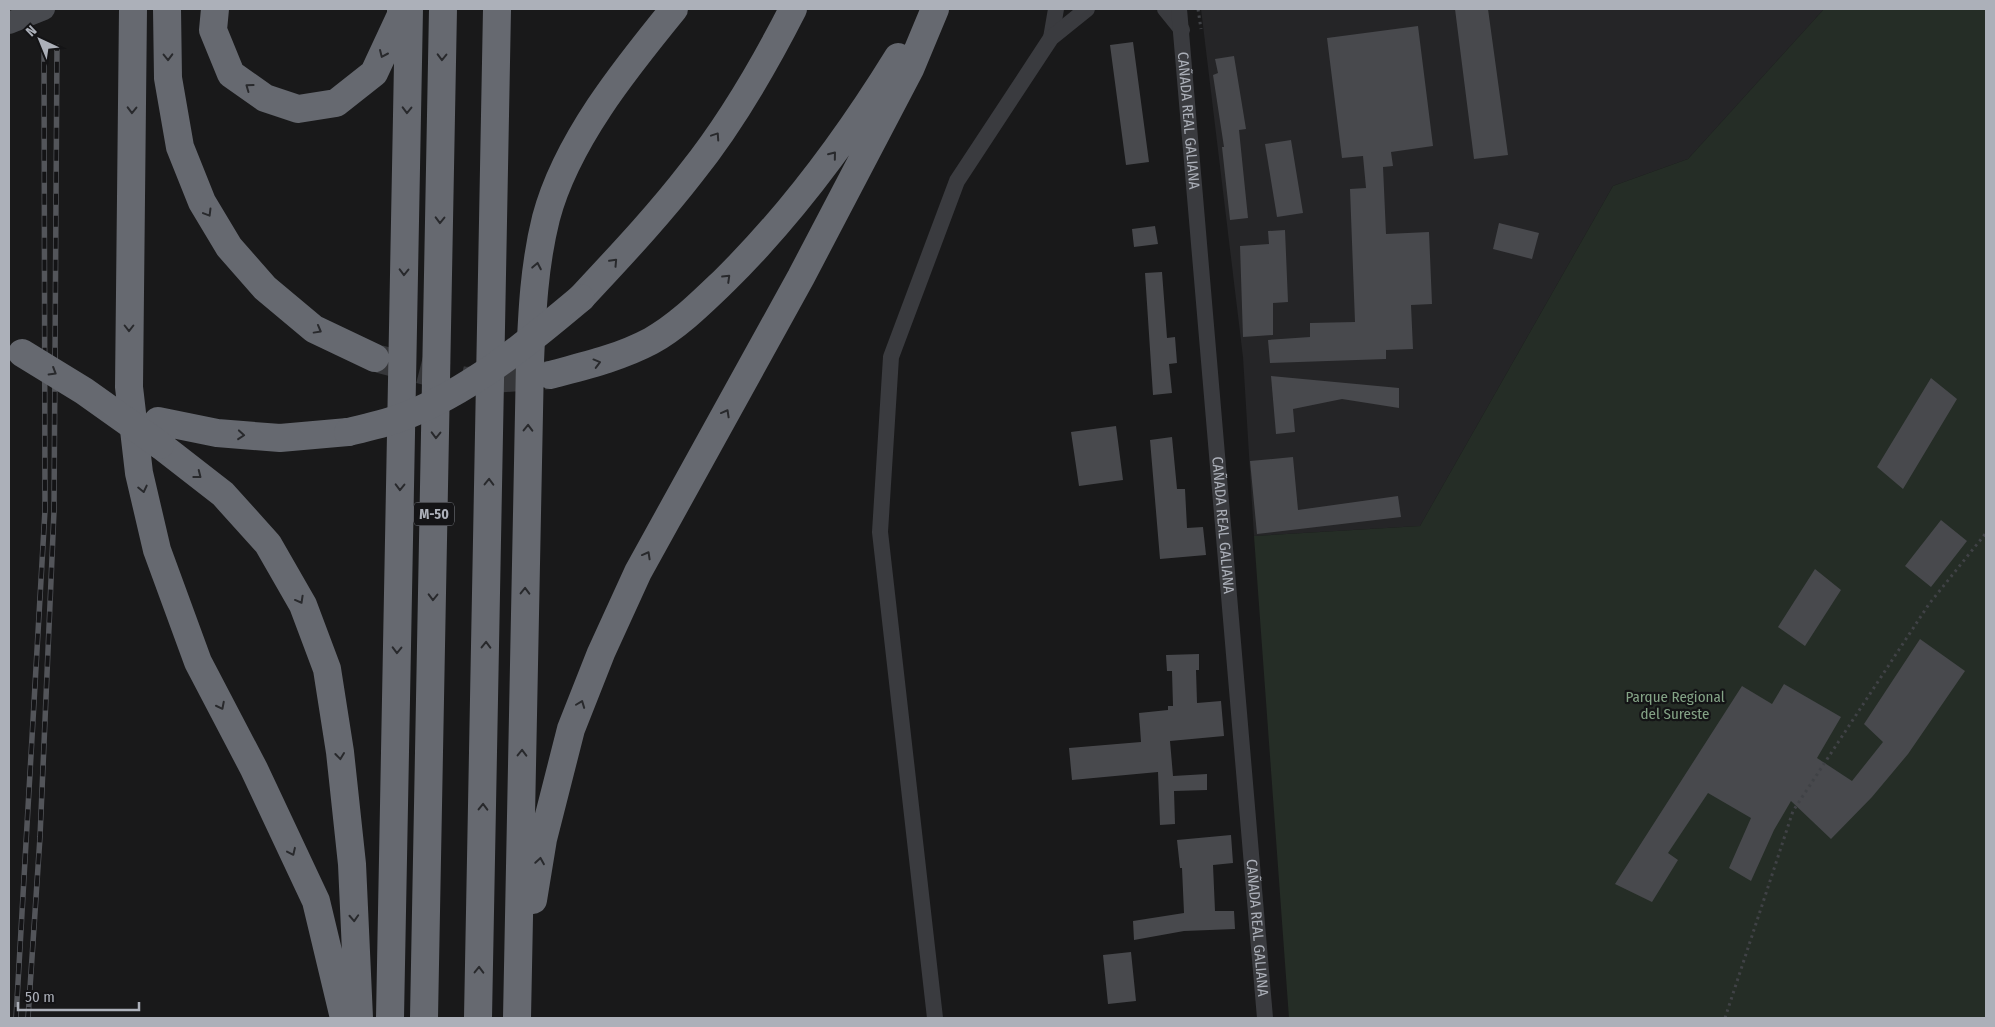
<svg xmlns="http://www.w3.org/2000/svg" width="1995" height="1027" font-family="'Fira Sans Condensed',sans-serif">
	<style>
		.built { fill: #252527 }
		.green { fill: #252d26 }
		.building { fill: #48494d }
		.lines { fill: none; stroke-linecap: round; stroke-linejoin: round }
		.motorway-tunnel { stroke: #36373a; stroke-width: 28; stroke-dasharray: 28 14; stroke-linecap: butt }
		.path { stroke: #404246; stroke-width: 3; stroke-dasharray: 2.5 4; stroke-linecap: butt }
		.minor { stroke: #3a3b3f; stroke-width: 16 }
		.secondary { stroke: #484a4f; stroke-width: 22 }
		.motorway { stroke: #666970; stroke-width: 28 }
		.rail-casing { stroke: #53555a; stroke-width: 5.5 }
		.rail { stroke: #141416; stroke-width: 4; stroke-dasharray: 11; stroke-linecap: butt }
		.motorway-bridge { stroke: #666970; stroke-width: 28 }
		.oneway { stroke: #28292c }
		.labels { text-anchor: middle; stroke-width: 4.5; stroke-linejoin: round; paint-order: stroke }
		.shield { fill: #141416; stroke: #7e8188; stroke-width: 1 }
		.shield-label { font-size: 14px; font-weight: bold; fill: #acb0b9 }
		.street-label { font-size: 15px; fill: #acb0b9; stroke: #141416 }
		.park-label { font-size: 15px; fill: #84a386; stroke: #141416 }
	</style>
	<rect width="100%" height="100%" fill="#19191a"/>
	<path class="built" d="M1201 9H1824L1688 159 1613 186 1420 526 1254 536 1243 357Z"/>
	<path class="green" d="M1824 9H1986V1018H1289L1254 536 1420 526 1613 186 1688 159Z"/>
	<path class="building" d="M1455 9H1488L1508 155 1474 159Z
		M1418 26 1433 146 1391 152 1393 166 1383 167 1386 234 1429 232 1432 304 1411 305 1413 349 1386 350V359L1270 363 1268 340 1310 337V323L1355 322 1350 189 1366 188 1363 156 1342 158 1327 38Z
		M1133 42 1149 162 1126 165 1110 45Z
		M1234 56 1246 129 1239 130 1248 218 1230 220 1222 147H1224L1213 75 1218 73 1215 59Z
		M1291 140 1303 213 1277 217 1265 144Z
		M1499 223 1539 233 1532 259 1493 249Z
		M1155 226 1158 244 1134 247 1132 229Z
		M1285 230 1288 302 1273 303V335L1243 337 1240 246 1269 244 1268 231Z
		M1162 272 1167 338 1175 337 1177 363 1169 364 1172 393 1153 395 1145 273Z
		M1271 376 1399 388V408L1342 399 1293 409 1295 432 1276 434Z
		M1931 378 1957 399 1903 489 1877 467Z
		M1116 426 1123 480 1079 486 1071 432Z
		M1172 437 1177 489H1185L1187 528 1203 527 1206 555 1160 559 1150 440Z
		M1293 457 1298 510 1398 496 1401 517 1257 534 1250 461Z
		M1941 520 1967 541 1931 587 1905 566Z
		M1815 569 1841 590 1805 646 1778 627Z
		M1920 639 1965 671 1908 754 1872 797 1831 839 1791 801 1774 830 1751 881 1729 868 1751 818 1708 793 1668 853 1678 860 1652 902 1615 884 1742 686 1772 704 1784 684 1841 717 1817 758 1852 781 1883 742 1864 724Z
		M1199 654V670H1196L1197 703 1221 701 1224 736 1170 741 1173 776 1207 774V790L1174 791 1175 824 1160 825 1158 772 1072 780 1069 748 1141 742 1139 713 1168 710V706H1173L1172 671H1167L1166 655Z
		M1231 835 1233 863 1213 865 1215 911H1234L1235 929 1184 931 1134 940 1133 921 1184 913 1182 868H1180L1177 840Z
		M1131 952 1136 1001 1108 1004 1103 955Z"/>
	<g class="lines">
		<path class="motorway-tunnel" d="M379 359 465 381 550 375"/>
		<path class="path" d="M1198 9 1201 29
			M1725 1018 1793 811 1929 604 1986 533"/>
		<g class="minor">
			<path d="M1165 9 1182 30"/>
			<path id="s1" d="M1179 9 1265 1018"/>
			<path d="M1051 38 1056 9"/>
			<path d="M935 1018 880 532 891 357 957 181 1051 38 1087 9"/>
		</g>
		<path class="secondary" d="M9 23 44 9"/>
		<path class="motorway" d="M133 9 129 387 139 473 157 550 198 662 254 769 316 901 344 1018
			M167 9 168 78 180 147 202 202 229 247 265 288 314 329 375 358
			M215 9 213 30 231 74 265 98 298 109 336 103 374 73 401 15V9
			M581 298C619 257 657 217 691 173 731 123 764 66 793 9
			M550 375C584 366 619 358 651 341 678 326 701 303 724 281 792 214 848 138 898 57
			M158 421 217 433 280 438 348 432
			M160 445 223 494 268 544 303 605 327 669 340 752 352 864 359 1018
			M533 900 543 839 571 729 601 653 638 572 801 277 910 69 935 9
			M390 1018 409 9
			M424 1018 443 9
			M478 1018 497 9
			M517 1018 530 362C532 313 534 266 546 218 566 142 625 69 674 9"/>
		<defs>
			<path id="rail" d="M16 1018 45 510 44 47
				M28 1018 40 837 54 511 57 47"/>
		</defs>
		<use href="#rail" class="rail-casing"/>
		<use href="#rail" class="rail"/>
		<path class="motorway-bridge" d="M22 353 84 391 160 445
			M348 432C365 428 383 424 400 418 469 392 525 345 581 298"/>
	</g>
	<defs><path id="oneway-chevron" d="M-2-3.5L2.5 0L-2 3.5" fill="none" stroke-width="1.6" stroke-linecap="round" stroke-linejoin="round" transform="scale(1.25)"/></defs>
	<g class="oneway">
		<use href="#oneway-chevron" transform="translate(383 54) rotate(114)"/>
		<use href="#oneway-chevron" transform="translate(168 57) rotate(89)"/>
		<use href="#oneway-chevron" transform="translate(442 57) rotate(91)"/>
		<use href="#oneway-chevron" transform="translate(249 87) rotate(-144)"/>
		<use href="#oneway-chevron" transform="translate(132 110) rotate(91)"/>
		<use href="#oneway-chevron" transform="translate(407 110) rotate(91)"/>
		<use href="#oneway-chevron" transform="translate(716 136) rotate(-56)"/>
		<use href="#oneway-chevron" transform="translate(833 155) rotate(-51)"/>
		<use href="#oneway-chevron" transform="translate(208 213) rotate(59)"/>
		<use href="#oneway-chevron" transform="translate(440 220) rotate(91)"/>
		<use href="#oneway-chevron" transform="translate(614 262) rotate(-47)"/>
		<use href="#oneway-chevron" transform="translate(537 266) rotate(-79)"/>
		<use href="#oneway-chevron" transform="translate(404 272) rotate(91)"/>
		<use href="#oneway-chevron" transform="translate(727 278) rotate(-44)"/>
		<use href="#oneway-chevron" transform="translate(129 328) rotate(90)"/>
		<use href="#oneway-chevron" transform="translate(318 330) rotate(29)"/>
		<use href="#oneway-chevron" transform="translate(597 363) rotate(-15)"/>
		<use href="#oneway-chevron" transform="translate(53 372) rotate(31)"/>
		<use href="#oneway-chevron" transform="translate(726 413) rotate(-61)"/>
		<use href="#oneway-chevron" transform="translate(528 428) rotate(-89)"/>
		<use href="#oneway-chevron" transform="translate(241 435) rotate(5)"/>
		<use href="#oneway-chevron" transform="translate(436 435) rotate(91)"/>
		<use href="#oneway-chevron" transform="translate(198 475) rotate(38)"/>
		<use href="#oneway-chevron" transform="translate(489 482) rotate(-89)"/>
		<use href="#oneway-chevron" transform="translate(400 487) rotate(91)"/>
		<use href="#oneway-chevron" transform="translate(143 489) rotate(77)"/>
		<use href="#oneway-chevron" transform="translate(647 555) rotate(-61)"/>
		<use href="#oneway-chevron" transform="translate(525 591) rotate(-89)"/>
		<use href="#oneway-chevron" transform="translate(433 597) rotate(91)"/>
		<use href="#oneway-chevron" transform="translate(300 600) rotate(61)"/>
		<use href="#oneway-chevron" transform="translate(486 645) rotate(-89)"/>
		<use href="#oneway-chevron" transform="translate(397 650) rotate(91)"/>
		<use href="#oneway-chevron" transform="translate(581 704) rotate(-69)"/>
		<use href="#oneway-chevron" transform="translate(221 706) rotate(63)"/>
		<use href="#oneway-chevron" transform="translate(522 753) rotate(-89)"/>
		<use href="#oneway-chevron" transform="translate(340 756) rotate(83)"/>
		<use href="#oneway-chevron" transform="translate(483 807) rotate(-89)"/>
		<use href="#oneway-chevron" transform="translate(292 852) rotate(65)"/>
		<use href="#oneway-chevron" transform="translate(540 861) rotate(-81)"/>
		<use href="#oneway-chevron" transform="translate(354 918) rotate(87)"/>
		<use href="#oneway-chevron" transform="translate(479 970) rotate(-89)"/>
	</g>
	<g class="labels">
		<rect class="shield" x="414" y="502.5" width="40" height="23" rx="4"/>
		<g class="shield-label">
			<text x="434" y="519">M-50</text>
		</g>
		<g class="street-label">
			<text dy="5" stroke="none"><textPath href="#s1" startOffset="112">CAÑADA REAL GALIANA</textPath></text>
			<text dy="5" stroke="none"><textPath href="#s1" startOffset="518">CAÑADA REAL GALIANA</textPath></text>
			<text dy="5" stroke="none"><textPath href="#s1" startOffset="922">CAÑADA REAL GALIANA</textPath></text>
		</g>
		<g class="park-label">
			<text x="1675" y="702">Parque Regional<tspan x="1675" dy="17">del Sureste</tspan></text>
		</g>
	</g>
	<rect width="1995" height="1027" fill="none" stroke="#acb0b9" stroke-width="20"/>
	<g transform="translate(40 40) rotate(316)" stroke="#141416" stroke-width="4" paint-order="stroke">
	<path d="M0-4L9 19L0 12L-9 19Z" fill="#acb0b9"/>
	<text y="-8" font-size="14" font-weight="bold" text-anchor="middle" fill="#acb0b9">N</text>
	</g>
	<path d="M18 1002v8h121v-8" fill="none" stroke="#acb0b9" stroke-width="2.5"/>
	<text x="25" y="1002" font-size="15" fill="#acb0b9" stroke="#141416" stroke-width="4" paint-order="stroke">50 m</text>
</svg>
